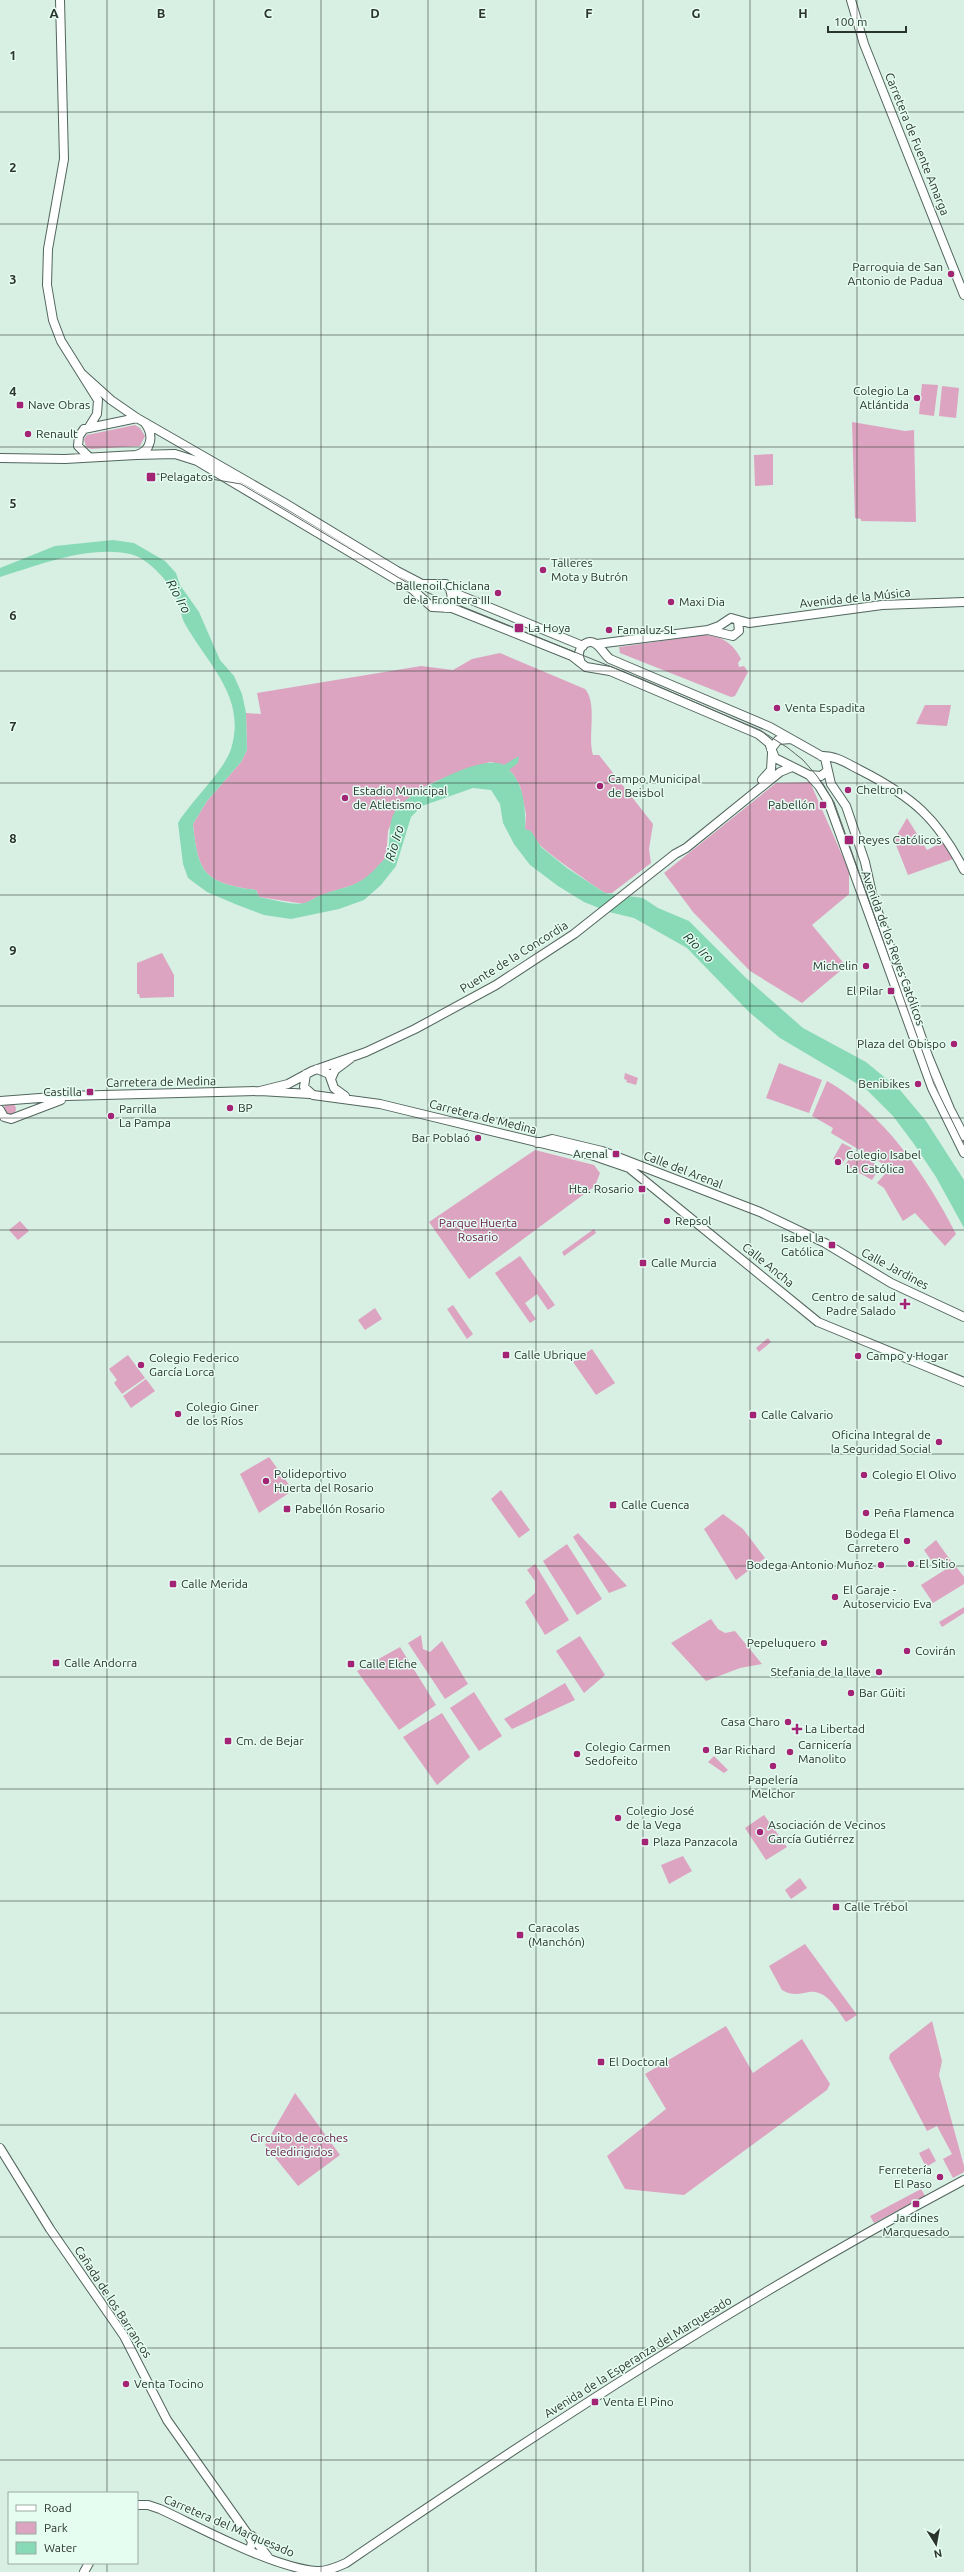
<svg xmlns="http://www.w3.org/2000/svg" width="964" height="2572" font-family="Ubuntu,sans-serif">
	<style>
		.green { fill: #dca4c0 }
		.water { fill: #88dab7 }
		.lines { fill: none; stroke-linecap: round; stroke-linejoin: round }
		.secondary-casing { stroke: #52665d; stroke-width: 10 }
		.secondary { stroke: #fff; stroke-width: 8 }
		.tram { stroke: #5b6761; stroke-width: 1 }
		.grid { fill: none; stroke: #2c3430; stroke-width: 1; stroke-opacity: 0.55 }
		.poi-dot { fill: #a32374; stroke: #e5fcf1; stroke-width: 1.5 }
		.labels { text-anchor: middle; stroke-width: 3; stroke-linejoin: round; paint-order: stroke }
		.street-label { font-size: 12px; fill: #2c3430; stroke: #e5fcf1 }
		.poi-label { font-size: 12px; fill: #2c3430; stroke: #e5fcf1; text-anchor: start }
		.park-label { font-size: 12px; fill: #68184a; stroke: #e5fcf1 }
		.water-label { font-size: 13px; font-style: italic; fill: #113628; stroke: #e5fcf1 }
		.grid-label { font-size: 13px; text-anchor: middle; font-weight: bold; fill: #2c3430; stroke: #e5fcf1; stroke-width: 3; stroke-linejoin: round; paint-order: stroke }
	</style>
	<rect width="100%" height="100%" fill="#d8efe4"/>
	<path class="green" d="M922 384 938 385 934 416 919 414Z
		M942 386 959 388 956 418 939 416Z
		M852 422 905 431 914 430 916 522 861 521V519L855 518Z
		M135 425 140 428 145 436 140 446 91 449 86 447 84 439 87 435Z
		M773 454V485L755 486 754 455Z
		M704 635C722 636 733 643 741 659L738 663 739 667 744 666 748 672 735 696 731 697 620 653 619 647Z
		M500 653 585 689C598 704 587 737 593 755H599L653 824 649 849 651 863 612 893H605C583 878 562 864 542 847 535 841 534 832 525 829L526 814 520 786 513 774 504 765 490 762 431 783 416 792 398 808 388 831 386 858 368 877 359 883 319 896 304 904 259 897 256 890C204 883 198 873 193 824L207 801 241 762 247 750 246 713 261 714 257 693 421 666 453 670 472 659Z
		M925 705H951L947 726 916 724Z
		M810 782 849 871V894L812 925 846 966 802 1003 750 971 693 912 664 873 776 783Z
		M907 818 927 850 943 842 953 859 908 875 894 840Z
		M162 953 174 975V997L140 998 139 994H137V963Z
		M779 1063 822 1080 809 1113 766 1098Z
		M625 1073 638 1078 636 1085 626 1082 627 1080 624 1079Z
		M827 1081C884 1113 927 1177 956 1234L945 1246 915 1213 903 1221 884 1188 877 1183 890 1168 831 1133 833 1128 812 1116Z
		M4 1109a6 6 0 1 1 12 0a6 6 0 1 1-12 0Z
		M842 1143 852 1148 842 1164 833 1159Z
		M535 1150 594 1165 600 1173 595 1186 469 1279 429 1222Z
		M854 1151 880 1167 872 1180 845 1165Z
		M20 1221 29 1231 18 1240 9 1230Z
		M594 1229 596 1233 564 1256 562 1252Z
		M520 1256 555 1305 548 1310 537 1294 525 1303 536 1319 530 1323 495 1273Z
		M453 1305 473 1334 467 1339 447 1309Z
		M375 1308 382 1319 365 1330 358 1320Z
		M768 1338 771 1342 759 1352 756 1348Z
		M592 1349 615 1383 596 1395 573 1362Z
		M128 1355 145 1378 122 1394 114 1383 117 1380 109 1369Z
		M146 1379 155 1391 131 1408 123 1396Z
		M269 1457 290 1486 287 1488 289 1493 259 1513 240 1474Z
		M501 1490 530 1530 519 1538 491 1499Z
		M723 1514 743 1529 765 1558 736 1580 704 1529Z
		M578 1533 627 1586 609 1593 573 1537Z
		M936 1540 951 1561 938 1570 924 1550Z
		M567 1544 602 1599 577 1615 543 1561Z
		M535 1564 569 1620 545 1635 525 1602 535 1593V1581L527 1570Z
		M954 1564 964 1577V1584L933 1603 921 1585Z
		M964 1607V1613L942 1627 939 1622Z
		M711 1619 718 1629 725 1633 735 1631 762 1664 740 1668 706 1681 671 1643Z
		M421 1635 423 1649 430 1652 442 1641 468 1684 445 1699 408 1643Z
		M580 1636 605 1675 584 1693 556 1651Z
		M400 1647 436 1705 399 1730 357 1671Z
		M565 1683 575 1700 512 1729 504 1719Z
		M474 1692 502 1736 479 1751 450 1708Z
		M442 1713 470 1757 437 1785 403 1737Z
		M714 1756 728 1770 724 1773 708 1762Z
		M764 1815 787 1847 766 1860 745 1828Z
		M683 1856 692 1871 669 1884 661 1865Z
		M800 1878 807 1888 791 1899 785 1890Z
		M805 1944 857 2015 846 2022C838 2011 827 1989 809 1992 798 1994 793 1996 782 1990L769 1966Z
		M932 2021 942 2061 939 2075 964 2166V2172L953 2178 943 2159 952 2154 937 2126 927 2131 889 2058 890 2054Z
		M726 2026 753 2073 802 2039 830 2084 827 2090 684 2195 625 2189 607 2156 666 2109 645 2074Z
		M295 2093 340 2155 298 2186 265 2145Z
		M929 2148 936 2161 926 2167 919 2153Z
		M921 2189 925 2196 874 2223 870 2216Z"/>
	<path class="water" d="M113 540 134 543 165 561 176 573 180 585 199 612 220 660 234 676 242 694 246 713 247 750 241 762 207 801 193 824C198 873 204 883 256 890L259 897C270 899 295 906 304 903 310 902 315 897 321 895 346 886 357 888 376 868 379 864 384 861 386 856 393 842 385 823 398 807 414 790 483 753 504 765L519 756 518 763 509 770C524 783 526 811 525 829L531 831 541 847 567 868 605 893 643 898 658 908 689 921 745 977 803 1028 866 1062 900 1090 926 1121 964 1180V1228L936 1177 914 1144 893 1116 866 1089 780 1038 749 1012 687 948 634 918 609 912 584 902 558 886 530 865 514 844 503 823 500 804 491 790 473 788 422 806 411 817 396 866 381 885 364 900 339 909 291 919 264 915 235 904 207 892 188 878 183 864 178 823C191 801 224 771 231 749 247 697 208 665 185 624 181 617 181 609 178 601 171 584 149 558 130 554 88 545 39 565 0 577V568L55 546Z"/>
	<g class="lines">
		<defs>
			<path id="secondary" d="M60 0 64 159 48 249 47 285 53 320 61 341 98 400 97 414 89 427
				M851 0 864 44 964 295
				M81 373 111 400 137 418 283 502 397 571 422 584H446L450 589 452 597 445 608
				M136 455 175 454 197 461 412 589 432 607 452 608 572 656 586 667 610 671 758 734 769 743 775 758 809 775 821 776 827 771
				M89 457 78 446 79 436 84 429 137 418
				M0 458 65 459 136 455C152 451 154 435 145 423
				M452 592 583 646
				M708 630 719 626 731 618 749 623 882 605 964 602
				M597 644 708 630 733 636 739 631 738 621
				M580 660C578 655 579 649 583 645 596 635 602 653 610 659L770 727 825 758 831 784 846 806 865 862 873 898 928 1056 950 1109 964 1136
				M771 749 778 740 791 739
				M821 756C835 755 848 764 860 770 913 797 937 818 964 870
				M809 775 819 786 828 801 932 1088 964 1153
				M762 780 771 770 772 753
				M317 1069 329 1074 334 1088 345 1096
				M306 1074 304 1087 313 1095 380 1104 594 1156 629 1168 818 1322 964 1382
				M331 1079 335 1070 351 1058
				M260 1091 288 1084 312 1071 366 1052 415 1029 496 985 574 934 675 854 686 848 780 772 792 767
				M0 1101 66 1096 260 1091 310 1094
				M0 1110 4 1117 11 1119 61 1100
				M537 1143 552 1139 602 1151 760 1212 825 1243 891 1283 964 1317
				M0 2148 50 2229 124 2336 167 2420 249 2536 252 2542 250 2550
				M137 2505H148L160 2509C201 2528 274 2568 317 2571 326 2572 337 2567 346 2563 546 2426 750 2294 964 2180
				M252 2536 268 2557
				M84 2572 89 2563"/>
		</defs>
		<use href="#secondary" class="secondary-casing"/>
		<use href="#secondary" class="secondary"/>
		<path class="tram" d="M151 474 187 475 241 484 406 582 431 594 644 680 763 732 788 748 803 760 817 776 834 802 934 1084 964 1145"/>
	</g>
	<path class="grid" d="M107 0V2493M214 0V2572M321 0V2572M428 0V2572M536 0V2572M643 0V2572M750 0V2572M857 0V2572M0 112H964M0 224H964M0 335H964M0 447H964M0 559H964M0 671H964M0 783H964M0 895H964M0 1006H964M0 1118H964M0 1230H964M0 1342H964M0 1454H964M0 1566H964M0 1677H964M0 1789H964M0 1901H964M0 2013H964M0 2125H964M0 2237H964M0 2348H964M0 2460H964M107 2563V2572"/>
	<g class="poi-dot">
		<circle cx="951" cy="274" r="4"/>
		<circle cx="917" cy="398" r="4"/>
		<rect x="16" y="401" width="8" height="8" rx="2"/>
		<circle cx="28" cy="434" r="4"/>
		<rect x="146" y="472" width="10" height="10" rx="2"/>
		<circle cx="543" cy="570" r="4"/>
		<circle cx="498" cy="593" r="4"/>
		<circle cx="671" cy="602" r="4"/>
		<rect x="514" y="623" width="10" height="10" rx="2"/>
		<circle cx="609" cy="630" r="4"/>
		<circle cx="777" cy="708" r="4"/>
		<circle cx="600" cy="786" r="4"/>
		<circle cx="848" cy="790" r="4"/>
		<circle cx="345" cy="798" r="4"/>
		<rect x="819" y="801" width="8" height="8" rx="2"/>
		<rect x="844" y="835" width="10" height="10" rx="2"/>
		<circle cx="866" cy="966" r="4"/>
		<rect x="887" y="987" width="8" height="8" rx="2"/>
		<circle cx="954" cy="1044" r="4"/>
		<circle cx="918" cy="1084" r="4"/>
		<rect x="86" y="1088" width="8" height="8" rx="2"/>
		<circle cx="230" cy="1108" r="4"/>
		<circle cx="111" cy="1116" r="4"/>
		<circle cx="478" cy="1138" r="4"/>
		<rect x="612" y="1150" width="8" height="8" rx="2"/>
		<circle cx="838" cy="1162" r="4"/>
		<rect x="638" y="1185" width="8" height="8" rx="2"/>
		<circle cx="667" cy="1221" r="4"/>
		<rect x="828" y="1241" width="8" height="8" rx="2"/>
		<rect x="639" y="1259" width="8" height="8" rx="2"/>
		<path d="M903 1298h4v4h4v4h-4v4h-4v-4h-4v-4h4z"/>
		<rect x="502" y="1351" width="8" height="8" rx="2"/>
		<circle cx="858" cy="1356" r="4"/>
		<circle cx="141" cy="1365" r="4"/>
		<circle cx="178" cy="1414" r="4"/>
		<rect x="749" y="1411" width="8" height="8" rx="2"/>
		<circle cx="939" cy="1442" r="4"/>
		<circle cx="864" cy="1475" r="4"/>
		<circle cx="266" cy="1481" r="4"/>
		<rect x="609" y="1501" width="8" height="8" rx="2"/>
		<rect x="283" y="1505" width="8" height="8" rx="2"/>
		<circle cx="866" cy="1513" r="4"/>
		<circle cx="907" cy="1541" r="4"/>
		<circle cx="911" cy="1564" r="4"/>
		<circle cx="881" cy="1565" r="4"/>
		<rect x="169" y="1580" width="8" height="8" rx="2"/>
		<circle cx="835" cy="1597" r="4"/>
		<circle cx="824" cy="1643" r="4"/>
		<circle cx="907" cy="1651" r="4"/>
		<rect x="52" y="1659" width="8" height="8" rx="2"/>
		<rect x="347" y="1660" width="8" height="8" rx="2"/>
		<circle cx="879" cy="1672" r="4"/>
		<circle cx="851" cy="1693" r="4"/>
		<circle cx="788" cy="1722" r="4"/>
		<path d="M795 1723h4v4h4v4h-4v4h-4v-4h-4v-4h4z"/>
		<rect x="224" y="1737" width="8" height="8" rx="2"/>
		<circle cx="706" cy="1750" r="4"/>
		<circle cx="790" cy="1752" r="4"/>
		<circle cx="577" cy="1754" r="4"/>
		<circle cx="773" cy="1766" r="4"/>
		<circle cx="618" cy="1818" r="4"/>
		<circle cx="760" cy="1832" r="4"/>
		<rect x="641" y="1838" width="8" height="8" rx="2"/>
		<rect x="832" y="1903" width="8" height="8" rx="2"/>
		<rect x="516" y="1931" width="8" height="8" rx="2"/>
		<rect x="597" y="2058" width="8" height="8" rx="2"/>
		<circle cx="940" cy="2177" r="4"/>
		<rect x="912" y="2200" width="8" height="8" rx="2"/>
		<circle cx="126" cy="2384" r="4"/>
		<rect x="591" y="2398" width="8" height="8" rx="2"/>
	</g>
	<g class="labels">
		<g class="street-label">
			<text transform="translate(917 144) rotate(68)" y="4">Carretera de Fuente Amarga</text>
			<text transform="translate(855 598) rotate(-6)" y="4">Avenida de la Música</text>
			<text transform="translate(893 948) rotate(70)" y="4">Avenida de los Reyes Católicos</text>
			<text transform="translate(514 957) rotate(-32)" y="4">Puente de la Concordia</text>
			<text transform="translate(161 1082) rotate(-1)" y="4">Carretera de Medina</text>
			<text transform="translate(483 1117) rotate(14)" y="4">Carretera de Medina</text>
			<text transform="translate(683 1170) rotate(21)" y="4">Calle del Arenal</text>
			<text transform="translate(768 1265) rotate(39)" y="4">Calle Ancha</text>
			<text transform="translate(895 1269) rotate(28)" y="4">Calle Jardines</text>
			<text transform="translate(113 2302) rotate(57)" y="4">Cañada de los Barrancos</text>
			<text transform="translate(638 2357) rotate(-32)" y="4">Avenida de la Esperanza del Marquesado</text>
			<text transform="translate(229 2526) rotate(23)" y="4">Carretera del Marquesado</text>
		</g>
		<g class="poi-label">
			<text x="943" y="271" text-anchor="end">Parroquia de San<tspan x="943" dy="14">Antonio de Padua</tspan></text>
			<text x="909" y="395" text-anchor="end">Colegio La<tspan x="909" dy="14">Atlántida</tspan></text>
			<text x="28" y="409">Nave Obras</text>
			<text x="36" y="438">Renault</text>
			<text x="160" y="481">Pelagatos</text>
			<text x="551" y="567">Talleres<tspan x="551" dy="14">Mota y Butrón</tspan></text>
			<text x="490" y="590" text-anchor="end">Ballenoil Chiclana<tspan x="490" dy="14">de la Frontera III</tspan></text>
			<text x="679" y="606">Maxi Dia</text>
			<text x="528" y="632">La Hoya</text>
			<text x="617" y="634">Famaluz SL</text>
			<text x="785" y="712">Venta Espadita</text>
			<text x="608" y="783">Campo Municipal<tspan x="608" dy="14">de Beisbol</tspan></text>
			<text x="856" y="794">Cheltron</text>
			<text x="353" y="795">Estadio Municipal<tspan x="353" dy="14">de Atletismo</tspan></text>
			<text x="815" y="809" text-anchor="end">Pabellón</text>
			<text x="858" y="844">Reyes Católicos</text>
			<text x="858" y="970" text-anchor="end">Michelin</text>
			<text x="883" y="995" text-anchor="end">El Pilar</text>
			<text x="946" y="1048" text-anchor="end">Plaza del Obispo</text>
			<text x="910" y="1088" text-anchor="end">Benibikes</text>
			<text x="82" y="1096" text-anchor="end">Castilla</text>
			<text x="238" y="1112">BP</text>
			<text x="119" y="1113">Parrilla<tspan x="119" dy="14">La Pampa</tspan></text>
			<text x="470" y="1142" text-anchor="end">Bar Poblaó</text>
			<text x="608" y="1158" text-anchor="end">Arenal</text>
			<text x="846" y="1159">Colegio Isabel<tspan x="846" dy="14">La Católica</tspan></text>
			<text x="634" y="1193" text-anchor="end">Hta. Rosario</text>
			<text x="675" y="1225">Repsol</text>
			<text x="824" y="1242" text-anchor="end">Isabel la<tspan x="824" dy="14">Católica</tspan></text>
			<text x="651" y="1267">Calle Murcia</text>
			<text x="896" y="1301" text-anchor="end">Centro de salud<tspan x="896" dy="14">Padre Salado</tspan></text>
			<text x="514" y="1359">Calle Ubrique</text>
			<text x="866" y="1360">Campo y Hogar</text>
			<text x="149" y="1362">Colegio Federico<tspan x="149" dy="14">García Lorca</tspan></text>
			<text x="186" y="1411">Colegio Giner<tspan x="186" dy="14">de los Ríos</tspan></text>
			<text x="761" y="1419">Calle Calvario</text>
			<text x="931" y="1439" text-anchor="end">Oficina Integral de<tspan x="931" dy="14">la Seguridad Social</tspan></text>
			<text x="274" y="1478">Polideportivo<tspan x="274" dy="14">Huerta del Rosario</tspan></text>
			<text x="872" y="1479">Colegio El Olivo</text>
			<text x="621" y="1509">Calle Cuenca</text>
			<text x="295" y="1513">Pabellón Rosario</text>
			<text x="874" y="1517">Peña Flamenca</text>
			<text x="899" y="1538" text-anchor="end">Bodega El<tspan x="899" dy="14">Carretero</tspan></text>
			<text x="919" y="1568">El Sitio</text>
			<text x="873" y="1569" text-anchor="end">Bodega Antonio Muñoz</text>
			<text x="181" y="1588">Calle Merida</text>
			<text x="843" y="1594">El Garaje -<tspan x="843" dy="14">Autoservicio Eva</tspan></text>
			<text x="816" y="1647" text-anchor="end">Pepeluquero</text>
			<text x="915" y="1655">Covirán</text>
			<text x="64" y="1667">Calle Andorra</text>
			<text x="359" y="1668">Calle Elche</text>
			<text x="871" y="1676" text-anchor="end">Stefania de la llave</text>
			<text x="859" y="1697">Bar Güiti</text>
			<text x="780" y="1726" text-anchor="end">Casa Charo</text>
			<text x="805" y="1733">La Libertad</text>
			<text x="236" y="1745">Cm. de Bejar</text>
			<text x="798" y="1749">Carnicería<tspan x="798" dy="14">Manolito</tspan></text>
			<text x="585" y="1751">Colegio Carmen<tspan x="585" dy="14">Sedofeito</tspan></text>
			<text x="714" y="1754">Bar Richard</text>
			<text x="773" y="1784" text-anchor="middle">Papelería<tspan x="773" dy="14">Melchor</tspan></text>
			<text x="626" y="1815">Colegio José<tspan x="626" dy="14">de la Vega</tspan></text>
			<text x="768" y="1829">Asociación de Vecinos<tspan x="768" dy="14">García Gutiérrez</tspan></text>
			<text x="653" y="1846">Plaza Panzacola</text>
			<text x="844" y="1911">Calle Trébol</text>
			<text x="528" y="1932">Caracolas<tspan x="528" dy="14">(Manchón)</tspan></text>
			<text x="609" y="2066">El Doctoral</text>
			<text x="932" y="2174" text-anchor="end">Ferretería<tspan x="932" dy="14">El Paso</tspan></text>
			<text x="916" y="2222" text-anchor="middle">Jardines<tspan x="916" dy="14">Marquesado</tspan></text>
			<text x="134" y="2388">Venta Tocino</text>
			<text x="603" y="2406">Venta El Pino</text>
		</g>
		<g class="park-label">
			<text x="478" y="1227">Parque Huerta<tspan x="478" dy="14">Rosario</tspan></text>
			<text x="299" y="2142">Circuito de coches<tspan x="299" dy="14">teledirigidos</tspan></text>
		</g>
		<g class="water-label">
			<text transform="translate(179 596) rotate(61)" y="5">Rio Iro</text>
			<text transform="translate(394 843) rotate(-73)" y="5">Rio Iro</text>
			<text transform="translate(699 947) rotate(45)" y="5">Rio Iro</text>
		</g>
	</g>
	<g class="grid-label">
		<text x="54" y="18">A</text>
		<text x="161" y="18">B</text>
		<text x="268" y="18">C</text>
		<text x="375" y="18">D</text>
		<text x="482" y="18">E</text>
		<text x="589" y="18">F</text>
		<text x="696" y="18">G</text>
		<text x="803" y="18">H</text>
		<text x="13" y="60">1</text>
		<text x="13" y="172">2</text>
		<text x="13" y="284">3</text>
		<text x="13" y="396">4</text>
		<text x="13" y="508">5</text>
		<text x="13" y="620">6</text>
		<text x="13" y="731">7</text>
		<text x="13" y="843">8</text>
		<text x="13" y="955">9</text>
	</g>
	<rect x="8" y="2492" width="130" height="72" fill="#e5fcf1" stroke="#9baca4"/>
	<rect x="16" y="2505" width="20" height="6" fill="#ffffff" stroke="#9baca4"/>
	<text x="44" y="2512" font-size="12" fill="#2c3430">Road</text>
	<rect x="16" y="2522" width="20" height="12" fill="#dca4c0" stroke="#9baca4"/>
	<text x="44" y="2532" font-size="12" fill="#2c3430">Park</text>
	<rect x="16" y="2542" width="20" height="12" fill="#88dab7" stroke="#9baca4"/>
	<text x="44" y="2552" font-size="12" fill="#2c3430">Water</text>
	<g transform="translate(936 2544) rotate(169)" stroke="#e5fcf1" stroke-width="3" paint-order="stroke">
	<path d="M0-3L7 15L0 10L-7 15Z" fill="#2c3430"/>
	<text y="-6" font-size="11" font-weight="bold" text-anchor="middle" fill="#2c3430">N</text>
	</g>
	<path d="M828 26v6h78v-6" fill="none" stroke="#2c3430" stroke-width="2"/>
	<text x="834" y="26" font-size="12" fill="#2c3430" stroke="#e5fcf1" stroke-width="3" paint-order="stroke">100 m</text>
</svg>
